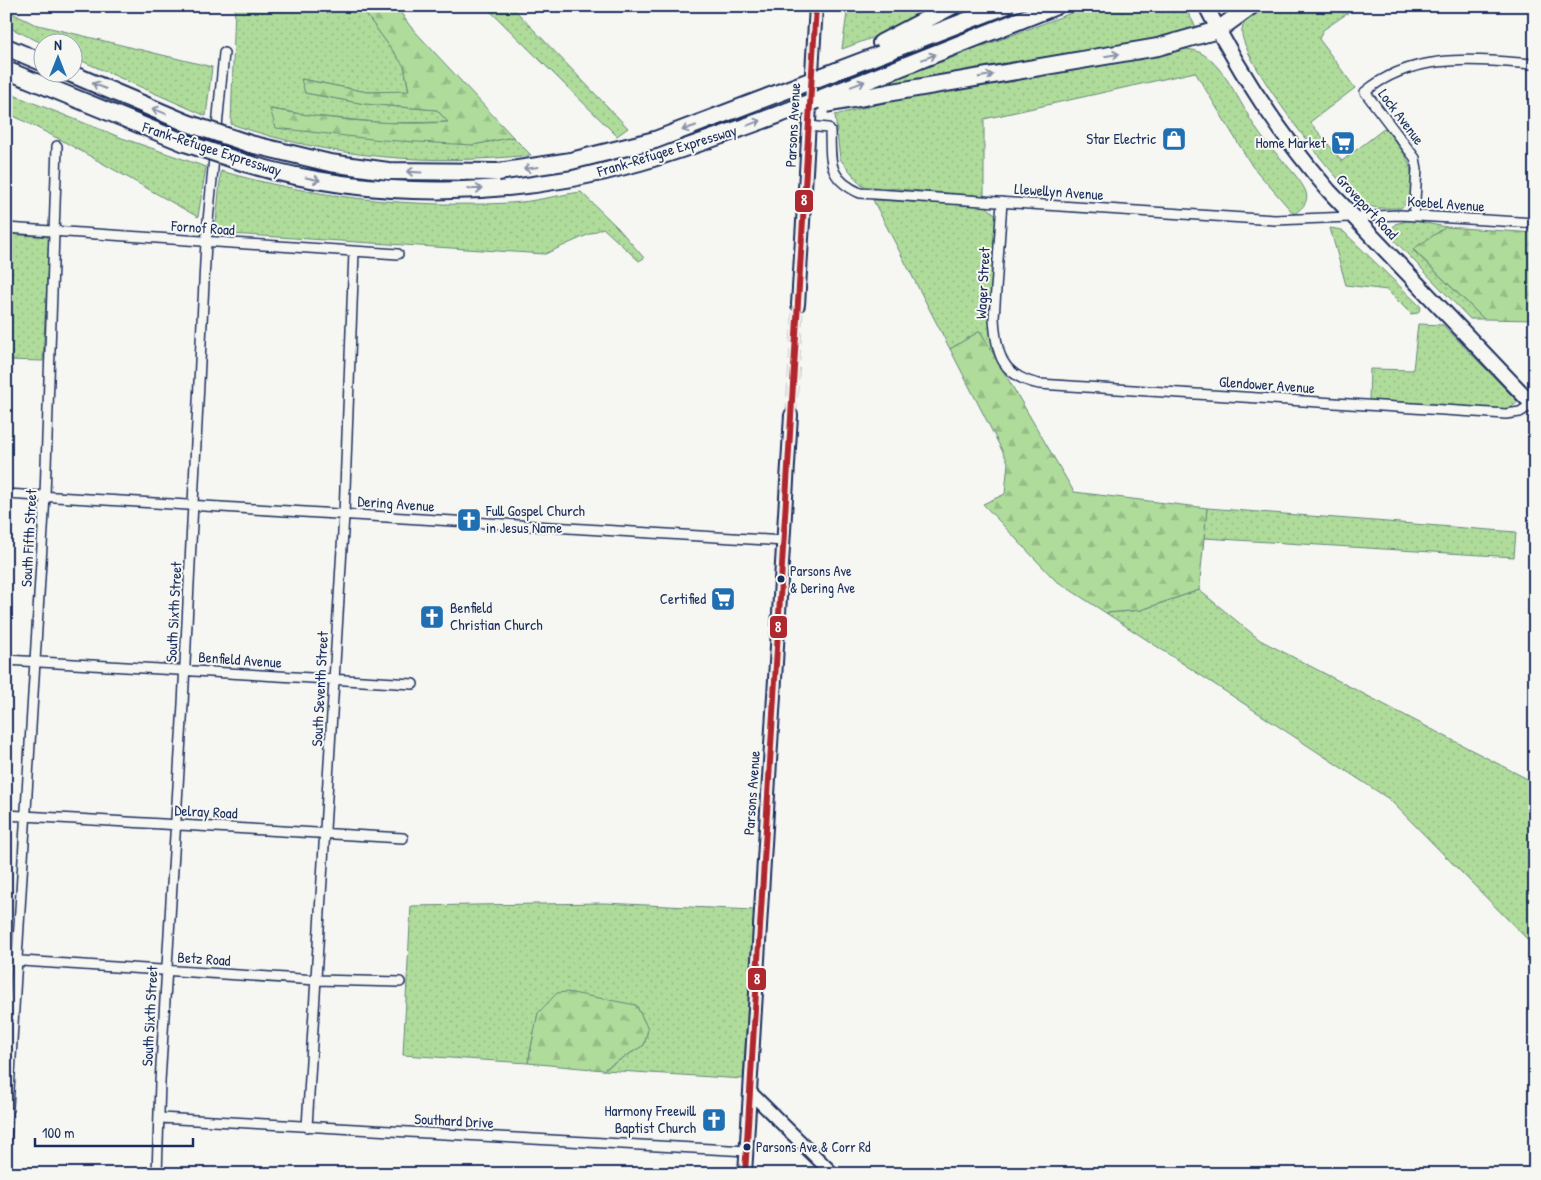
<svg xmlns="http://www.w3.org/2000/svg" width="1541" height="1180" font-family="'Patrick Hand',sans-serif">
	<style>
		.green { fill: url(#green-dots); stroke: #65867c }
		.forest { fill: url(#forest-firs); stroke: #65867c }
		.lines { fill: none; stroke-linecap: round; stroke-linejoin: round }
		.secondary-tunnel { stroke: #caced4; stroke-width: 12; stroke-dasharray: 12 6; stroke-linecap: butt }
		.street-casing { stroke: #1b2f5e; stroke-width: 12 }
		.secondary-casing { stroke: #1b2f5e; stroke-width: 16 }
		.primary-casing { stroke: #1b2f5e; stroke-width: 18 }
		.highway-casing { stroke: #1b2f5e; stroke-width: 20 }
		.street { stroke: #f6f6f2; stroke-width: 9 }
		.secondary { stroke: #f6f6f2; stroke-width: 12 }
		.primary { stroke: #f6f6f2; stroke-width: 14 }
		.highway { stroke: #f6f6f2; stroke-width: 16 }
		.highway-bridge-casing { stroke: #1b2f5e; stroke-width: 20; stroke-linecap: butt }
		.highway-bridge { stroke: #f6f6f2; stroke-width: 16 }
		.bus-1-casing { stroke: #f6f6f2; stroke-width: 10 }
		.bus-1 { stroke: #af272f; stroke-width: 6 }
		.oneway { stroke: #8892a8 }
		.bus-dot { fill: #1b2f5e; stroke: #f6f6f2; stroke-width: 2 }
		.labels { text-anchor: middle; stroke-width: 4; stroke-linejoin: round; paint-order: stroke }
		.bus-label { font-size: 14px; fill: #1b2f5e; stroke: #f6f6f2; text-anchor: start }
		.street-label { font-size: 15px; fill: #1b2f5e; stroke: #f6f6f2 }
		.poi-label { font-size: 15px; fill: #1b2f5e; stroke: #f6f6f2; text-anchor: end }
		.line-badge { stroke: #f6f6f2; stroke-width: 2 }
		.badge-label { font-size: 14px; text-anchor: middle; font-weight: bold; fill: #fff }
	</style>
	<defs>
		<pattern id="green-dots" width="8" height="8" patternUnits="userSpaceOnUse" patternTransform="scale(1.25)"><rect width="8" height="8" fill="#afdc9a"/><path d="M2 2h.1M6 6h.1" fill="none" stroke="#96bd87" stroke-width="1.8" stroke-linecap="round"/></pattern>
		<pattern id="forest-firs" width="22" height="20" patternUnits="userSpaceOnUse" patternTransform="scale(1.25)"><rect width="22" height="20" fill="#afdc9a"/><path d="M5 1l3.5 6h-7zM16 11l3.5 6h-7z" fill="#96bd87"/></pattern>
	</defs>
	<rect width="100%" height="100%" fill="#f6f6f2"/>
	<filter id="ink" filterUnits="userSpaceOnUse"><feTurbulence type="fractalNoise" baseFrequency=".02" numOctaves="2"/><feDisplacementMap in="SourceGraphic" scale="10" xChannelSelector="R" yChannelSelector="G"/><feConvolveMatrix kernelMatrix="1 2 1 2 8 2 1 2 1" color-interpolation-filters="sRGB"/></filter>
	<g filter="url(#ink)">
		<path class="green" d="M235 6H360L404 66 409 92H367L302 79 305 93 365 104 437 110 448 122 387 123 313 116 271 109 473 145 513 137 531 155C426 166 331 158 231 124Z
			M485 6H511L628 128 617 136Z
			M848 6H936L888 32 842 49Z
			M1090 6H1184L1196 27 1143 41 896 84 895 79Z
			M1260 6H1358L1323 30 1319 39 1355 88 1310 122 1342 161 1385 128C1407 158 1414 159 1411 199L1401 208C1389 208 1374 210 1363 203 1339 188 1237 55 1242 30 1244 20 1252 11 1260 6Z
			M6 10 34 24 212 67 206 116 73 57 72 42 42 43 6 26Z
			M1171 49C1181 49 1192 48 1201 53 1226 67 1243 110 1259 133 1270 149 1298 174 1305 190 1310 201 1303 208 1294 214L1252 166 1195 72 984 119V196L862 186 840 159 835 115 926 92Z
			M6 92 122 138 206 167 198 217 63 141 6 112Z
			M221 171C314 198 413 208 510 203 533 202 558 195 581 192L618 228 644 258 639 261 603 228 545 254 215 233Z
			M873 200 986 206 996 215 989 318 993 353 980 331 950 349Z
			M1410 220 1446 227 1413 250 1484 319H1470L1394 240 1391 232 1395 224Z
			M1330 228 1342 230 1421 307 1418 313 1411 314 1387 290 1346 285Z
			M6 234 49 237 43 361 6 360Z
			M1418 324 1443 325 1518 402 1509 409 1369 400 1370 369 1413 370Z
			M1207 508 1516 532 1514 557 1204 538Z
			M1199 590 1260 640 1535 783V947L1389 799 1106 613 1141 610Z
			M604 903 754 910 743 1079 603 1070 644 1045 648 1029 636 1005 538 1013 528 1063 403 1055 411 906Z"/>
		<path class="forest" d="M360 6H396L410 26 513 137 473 145 381 140 276 128 270 109C329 119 388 126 448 122L437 110 365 104 305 93 301 79 367 92 409 91 404 66Z
			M1446 227 1535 233V320L1484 319 1413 249Z
			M980 331 1074 492 1207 508 1199 590 1141 610 1106 613 1055 580 983 504 1005 494 1008 462 950 349Z
			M567 992 636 1005 648 1029 644 1045 603 1070 528 1063 538 1013 557 993Z"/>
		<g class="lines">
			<path class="secondary-tunnel" d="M791 415 798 305"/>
			<defs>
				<path id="street" d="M809 126 828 128 830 131C831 162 827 178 860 193L1275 220 1400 215 1535 223
					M1002 202 994 318C996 353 1001 376 1039 384L1506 414 1520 412 1532 404
					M1414 216 1417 169 1415 158 1365 92C1413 51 1477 60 1535 64
					M6 228 398 254
					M6 494 784 541
					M6 660 413 684
					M6 815 403 838
					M6 960 316 980 400 982
					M160 1118 747 1151
					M307 1127 344 515 354 252
					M6 1140 45 496 57 146
					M157 1174 160 1082 183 704 206 242 224 53"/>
				<path id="secondary" d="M798 305 816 6
					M751 1093 833 1174
					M745 1174 791 415"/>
				<path id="primary" d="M1206 6C1239 73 1281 135 1329 191L1535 407"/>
				<path id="highway" d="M881 43 952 6
					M6 47 42 62
					M881 54 1005 6
					M6 70 185 143
					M67 72 187 123
					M884 74 1056 6
					M887 93 1158 47 1218 30 1251 6
					M250 144 330 163 388 171 498 172
					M248 164C374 201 515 198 640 162 688 148 734 131 780 114"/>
			</defs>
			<use href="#street" class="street-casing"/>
			<use href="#secondary" class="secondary-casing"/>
			<use href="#primary" class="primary-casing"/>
			<use href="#highway" class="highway-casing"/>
			<use href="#street" class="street"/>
			<use href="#secondary" class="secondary"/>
			<use href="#primary" class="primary"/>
			<use href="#highway" class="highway"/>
			<defs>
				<path id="highway-bridge" d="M826 104 887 93
					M780 114 884 74
					M187 123 250 144
					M185 143 248 164
					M498 172 571 161 655 140 881 54"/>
			</defs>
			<use href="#highway-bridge" class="highway-bridge-casing"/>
			<use href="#highway-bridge" class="highway-bridge"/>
			<defs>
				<path id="bus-1" d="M745 1174 816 6"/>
			</defs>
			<use href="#bus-1" class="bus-1-casing"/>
			<use href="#bus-1" class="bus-1"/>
		</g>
		<defs><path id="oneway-shaft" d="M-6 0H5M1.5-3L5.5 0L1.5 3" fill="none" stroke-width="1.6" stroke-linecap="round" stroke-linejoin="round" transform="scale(1.25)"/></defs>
		<g class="oneway">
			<use href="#oneway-shaft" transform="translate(1112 55) rotate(-10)"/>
			<use href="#oneway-shaft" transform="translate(929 57) rotate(-21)"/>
			<use href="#oneway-shaft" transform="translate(986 76) rotate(-10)"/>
			<use href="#oneway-shaft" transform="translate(858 84) rotate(-21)"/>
			<use href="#oneway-shaft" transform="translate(99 86) rotate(-157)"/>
			<use href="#oneway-shaft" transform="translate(159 111) rotate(-158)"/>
			<use href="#oneway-shaft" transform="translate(754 123) rotate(-20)"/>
			<use href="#oneway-shaft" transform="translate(689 128) rotate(161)"/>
			<use href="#oneway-shaft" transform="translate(531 168) rotate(172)"/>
			<use href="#oneway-shaft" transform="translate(414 172) rotate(-177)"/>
			<use href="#oneway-shaft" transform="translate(313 179) rotate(12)"/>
			<use href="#oneway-shaft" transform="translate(475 189) rotate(-2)"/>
		</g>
	</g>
	<defs>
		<symbol id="shop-square" viewBox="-11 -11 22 22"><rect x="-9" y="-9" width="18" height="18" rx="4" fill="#1f6fb2" stroke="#f6f6f2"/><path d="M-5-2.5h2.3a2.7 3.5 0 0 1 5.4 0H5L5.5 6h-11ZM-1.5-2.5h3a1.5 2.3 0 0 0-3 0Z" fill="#fff"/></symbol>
		<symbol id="supermarket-square" viewBox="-11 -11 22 22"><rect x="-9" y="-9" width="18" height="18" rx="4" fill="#1f6fb2" stroke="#f6f6f2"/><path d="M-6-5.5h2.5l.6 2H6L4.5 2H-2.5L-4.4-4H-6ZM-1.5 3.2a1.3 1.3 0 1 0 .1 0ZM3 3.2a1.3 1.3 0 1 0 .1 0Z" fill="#fff"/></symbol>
		<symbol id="church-square" viewBox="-11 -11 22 22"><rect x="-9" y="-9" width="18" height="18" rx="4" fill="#1f6fb2" stroke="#f6f6f2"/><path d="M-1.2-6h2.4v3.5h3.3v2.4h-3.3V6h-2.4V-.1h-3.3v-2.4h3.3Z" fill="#fff"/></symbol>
	</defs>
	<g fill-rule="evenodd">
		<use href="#shop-square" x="1160" y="125" width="28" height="28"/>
		<use href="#supermarket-square" x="1329" y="129" width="28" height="28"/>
		<use href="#church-square" x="455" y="506" width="28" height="28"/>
		<use href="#supermarket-square" x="709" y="585" width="28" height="28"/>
		<use href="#church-square" x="418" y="603" width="28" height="28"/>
		<use href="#church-square" x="700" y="1106" width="28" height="28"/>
	</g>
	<g class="bus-dot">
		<circle cx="781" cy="579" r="4.5"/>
		<circle cx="747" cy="1147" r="4.5"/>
	</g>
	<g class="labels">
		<g class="bus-label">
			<text x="790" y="576">Parsons Ave<tspan x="790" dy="17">&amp; Dering Ave</tspan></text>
			<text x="756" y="1152">Parsons Ave &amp; Corr Rd</text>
		</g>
		<g class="street-label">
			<text transform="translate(1401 117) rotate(53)" y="5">Lock Avenue</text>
			<text transform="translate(793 125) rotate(-87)" y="5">Parsons Avenue</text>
			<text transform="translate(212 149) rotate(18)" y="5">Frank-Refugee Expressway</text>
			<text transform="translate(667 151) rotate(-17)" y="5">Frank-Refugee Expressway</text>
			<text transform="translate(1059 192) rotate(4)" y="5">Llewellyn Avenue</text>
			<text transform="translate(1446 204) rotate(4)" y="5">Koebel Avenue</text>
			<text transform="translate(1367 207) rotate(47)" y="5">Groveport Road</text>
			<text transform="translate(203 228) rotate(4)" y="5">Fornof Road</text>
			<text transform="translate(983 283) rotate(-87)" y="5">Wager Street</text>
			<text transform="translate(1267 385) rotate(4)" y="5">Glendower Avenue</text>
			<text transform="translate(396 504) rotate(4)" y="5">Dering Avenue</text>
			<text transform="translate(29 538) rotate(-87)" y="5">South Fifth Street</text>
			<text transform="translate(174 612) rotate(-87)" y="5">South Sixth Street</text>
			<text transform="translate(240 660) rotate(4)" y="5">Benfield Avenue</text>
			<text transform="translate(320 689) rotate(-87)" y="5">South Seventh Street</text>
			<text transform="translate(752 793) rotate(-86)" y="5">Parsons Avenue</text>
			<text transform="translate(206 812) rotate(3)" y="5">Delray Road</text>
			<text transform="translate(204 959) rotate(4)" y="5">Betz Road</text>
			<text transform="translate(150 1016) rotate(-87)" y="5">South Sixth Street</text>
			<text transform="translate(454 1121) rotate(3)" y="5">Southard Drive</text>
		</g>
		<g class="poi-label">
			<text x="1156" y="144">Star Electric</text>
			<text x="1326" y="148">Home Market</text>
			<text x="486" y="516" text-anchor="start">Full Gospel Church<tspan x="486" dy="17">in Jesus Name</tspan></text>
			<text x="706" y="604">Certified</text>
			<text x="450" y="613" text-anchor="start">Benfield<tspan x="450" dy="17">Christian Church</tspan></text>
			<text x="696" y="1116">Harmony Freewill<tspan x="696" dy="17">Baptist Church</tspan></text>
		</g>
	</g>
	<g class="line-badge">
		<rect x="794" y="189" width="20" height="24" rx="5" fill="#af272f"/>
		<rect x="769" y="615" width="19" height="24" rx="5" fill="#af272f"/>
		<rect x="747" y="967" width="20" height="24" rx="5" fill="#af272f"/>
	</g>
	<g class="badge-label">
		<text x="804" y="205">8</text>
		<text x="778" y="632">8</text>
		<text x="757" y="984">8</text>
	</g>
	<rect width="1541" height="1180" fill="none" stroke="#f6f6f2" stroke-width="25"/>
	<rect x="12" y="12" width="1516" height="1155" fill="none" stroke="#1b2f5e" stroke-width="2" filter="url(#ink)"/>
	<g transform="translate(58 58)"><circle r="24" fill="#f6f6f2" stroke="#9ea6b7"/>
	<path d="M0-4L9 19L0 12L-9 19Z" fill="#1f6fb2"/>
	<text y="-8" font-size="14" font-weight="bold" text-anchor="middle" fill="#1b2f5e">N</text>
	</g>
	<path d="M35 1138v8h158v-8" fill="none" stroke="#1b2f5e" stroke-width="2.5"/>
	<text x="42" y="1138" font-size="15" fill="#1b2f5e" stroke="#f6f6f2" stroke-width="4" paint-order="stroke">100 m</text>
</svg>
